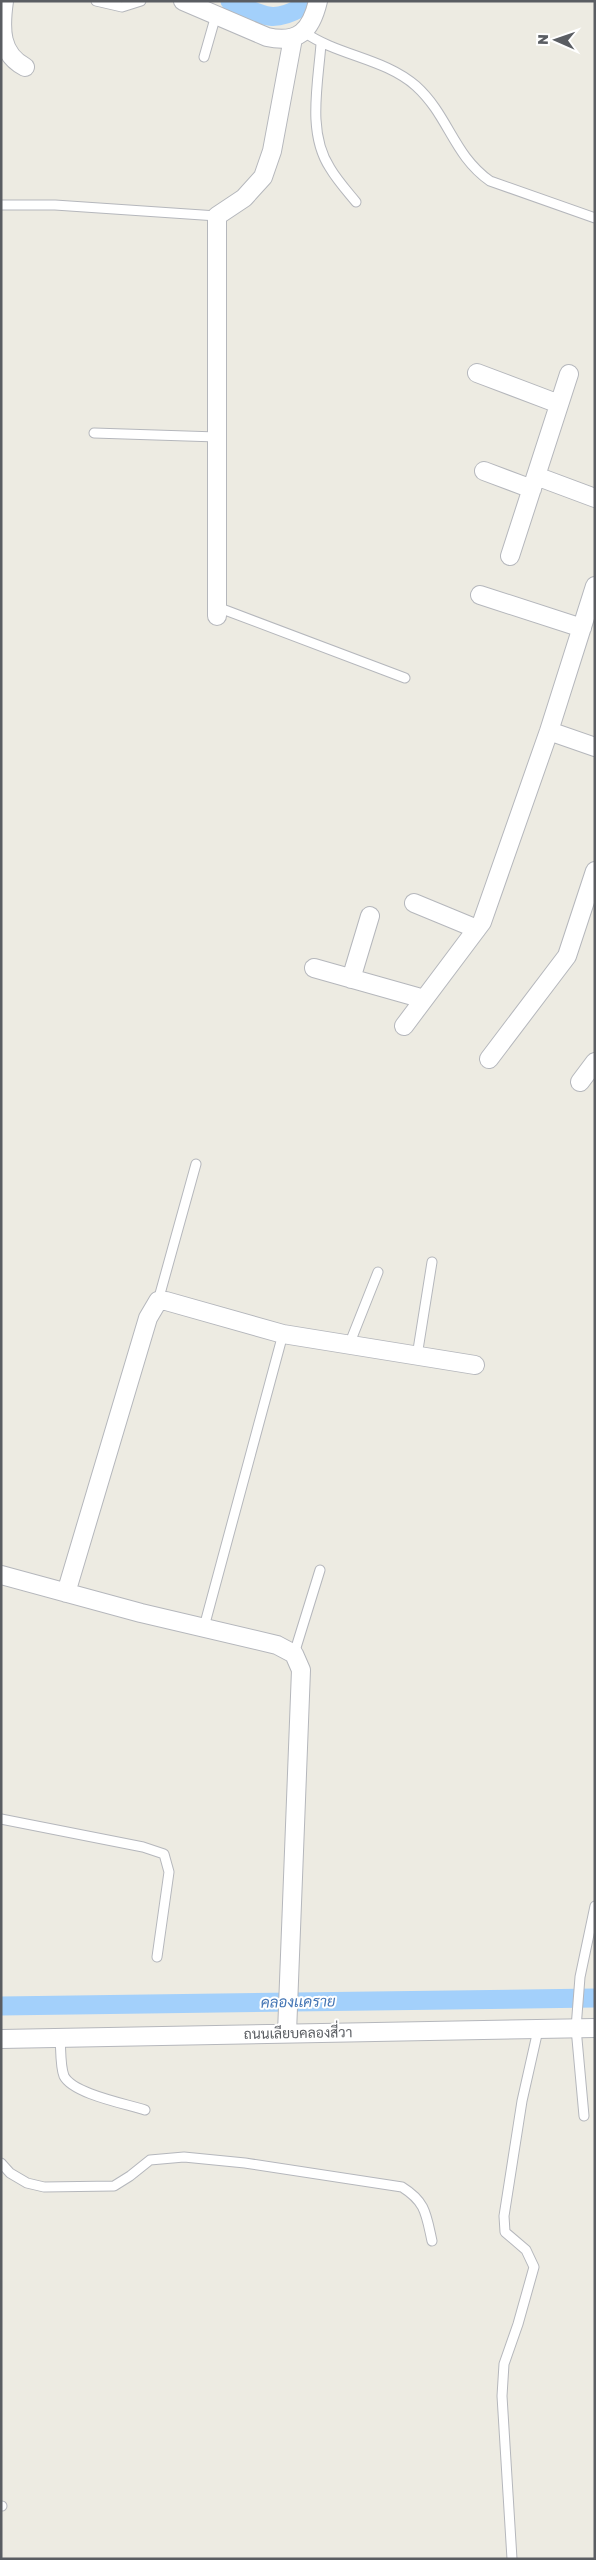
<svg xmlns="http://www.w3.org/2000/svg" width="596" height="2560" font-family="'Golos Text',Sarabun,sans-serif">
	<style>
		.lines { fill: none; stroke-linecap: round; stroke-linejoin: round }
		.canal { stroke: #a3d0fb; stroke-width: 19 }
		.lane-casing { stroke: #b5b7bc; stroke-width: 11 }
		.street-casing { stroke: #b5b7bc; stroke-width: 20 }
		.lane { stroke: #fff; stroke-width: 9 }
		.street { stroke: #fff; stroke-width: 18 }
		.labels { text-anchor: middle; stroke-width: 4; stroke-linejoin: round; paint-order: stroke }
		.street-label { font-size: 14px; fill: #5a5d62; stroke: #fff }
		.water-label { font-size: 15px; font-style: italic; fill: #4475b4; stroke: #fff }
	</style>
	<rect width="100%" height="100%" fill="#edebe2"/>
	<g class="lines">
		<path class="canal" d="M230 1C259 13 270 25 300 8L301 1
			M1 2006 595 1998"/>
		<defs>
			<path id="lane" d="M96 1 122 7 141 1
				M304 32C338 56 384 58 416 86 449 116 453 155 490 181L595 218
				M321 44C318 84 307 133 330 168 337 180 347 191 356 202
				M204 57 216 15
				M1 205H55L217 216
				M94 433 217 437
				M217 607 405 678
				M158 1301 196 1164
				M349 1345 378 1272
				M417 1356 432 1262
				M204 1627 283 1334
				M294 1654 320 1570
				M1 1819 143 1847 164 1854 169 1872 157 1957
				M60 2037C61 2048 60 2066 64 2076 73 2094 127 2104 145 2110
				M584 2116 576 2028 580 1977 595 1906
				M1 2163 10 2173 27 2183 44 2187 114 2186 130 2176 150 2160 184 2157 245 2163 402 2187C426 2202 426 2214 432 2241
				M1 2506H2
				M512 2559 502 2396 504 2364 518 2324 534 2267 526 2250 505 2232 504 2216 522 2101 538 2030"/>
			<path id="street" d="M4 1C0 29 0 54 25 67
				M183 1 267 37C298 44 311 31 318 1
				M477 373 559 404
				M484 471 532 489
				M536 476 595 498
				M510 556 569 374
				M480 595 582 628
				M217 616V216L244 198 263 177 272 151 293 38
				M549 731 595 747
				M414 903 477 929
				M314 968 424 999
				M351 979 370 916
				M404 1026 482 922 549 731 595 586
				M489 1059 567 956 595 871
				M580 1082 595 1062
				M1 1575 141 1613 277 1645 294 1654 301 1670 287 2033
				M66 1593 148 1318 158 1301H166L283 1334 475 1365
				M1 2039 595 2028"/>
		</defs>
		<use href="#lane" class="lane-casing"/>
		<use href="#street" class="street-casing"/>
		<use href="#lane" class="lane"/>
		<use href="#street" class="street"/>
	</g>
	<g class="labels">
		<g class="street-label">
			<text transform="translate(298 2033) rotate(-1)" y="5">ถนนเลียบคลองสี่วา</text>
		</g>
		<g class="water-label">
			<text transform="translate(298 2002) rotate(-1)" y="5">คลองเเคราย</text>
		</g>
	</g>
	<rect width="596" height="2560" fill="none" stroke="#5a5d62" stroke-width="5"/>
	<g transform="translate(556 40) rotate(272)" stroke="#ffffff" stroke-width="4" paint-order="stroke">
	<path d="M0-4L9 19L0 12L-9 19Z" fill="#5a5d62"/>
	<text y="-8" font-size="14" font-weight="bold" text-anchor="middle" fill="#5a5d62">N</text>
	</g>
</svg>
